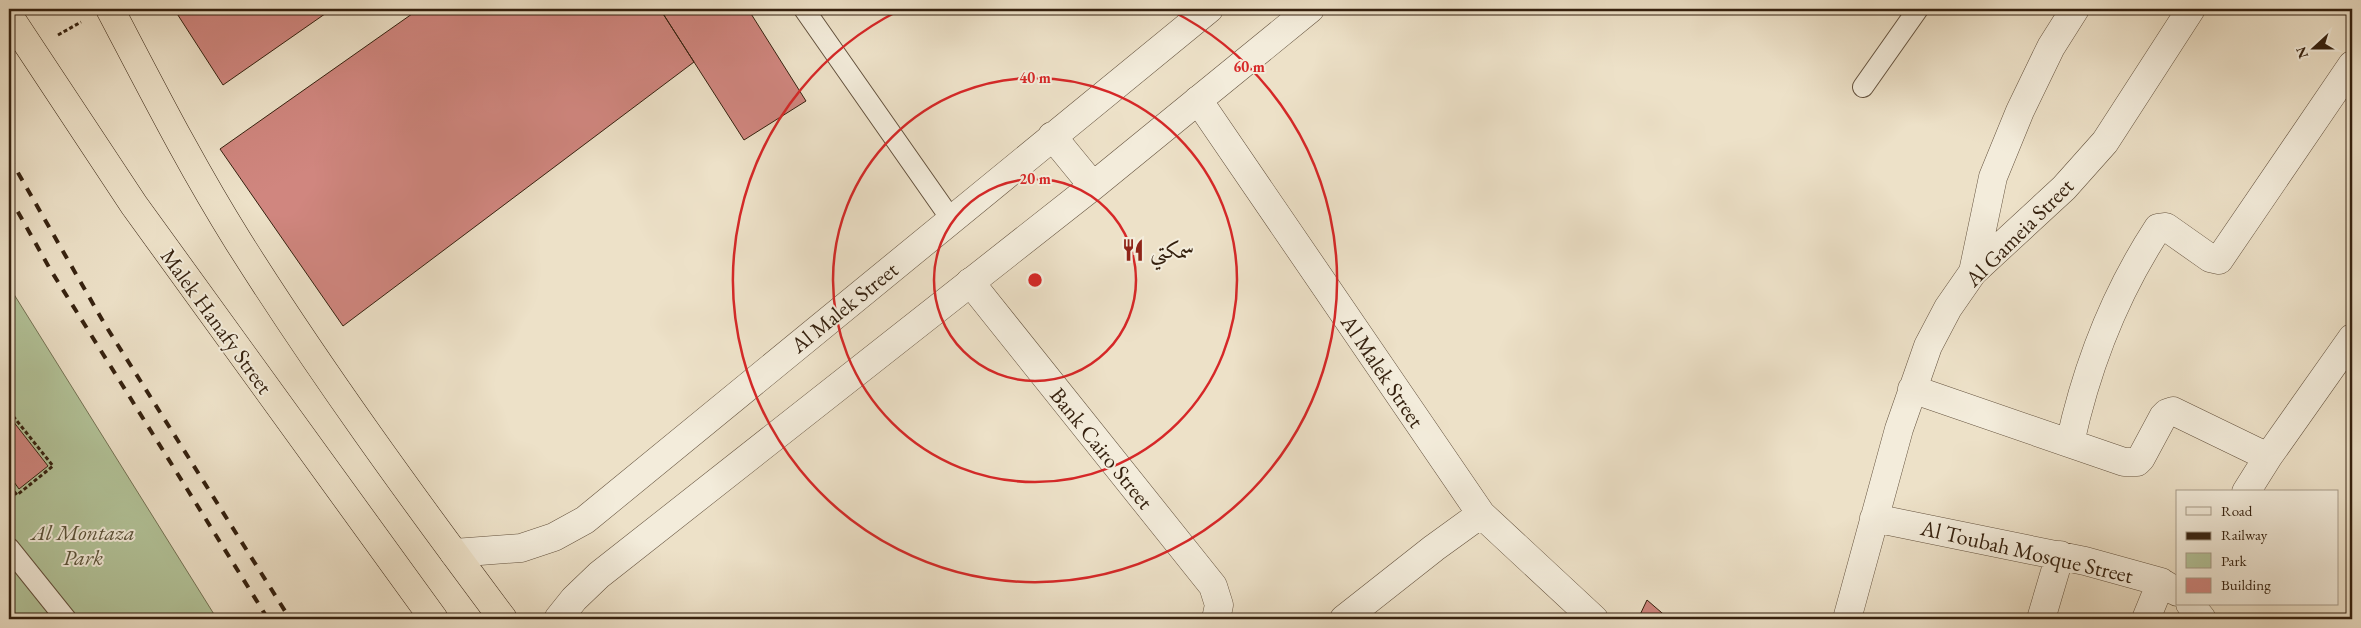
<svg xmlns="http://www.w3.org/2000/svg" width="2361" height="628" font-family="'EB Garamond',Amiri,serif">
	<style>
		.green { fill: #b3c49a; stroke: #747254 }
		.building { fill: #d0867f; stroke: #35210f }
		.lines { fill: none; stroke-linecap: round; stroke-linejoin: round }
		.service-casing { stroke: #63513d; stroke-width: 22 }
		.minor-casing { stroke: #63513d; stroke-width: 29 }
		.tertiary-casing { stroke: #63513d; stroke-width: 29 }
		.trunk-casing { stroke: #35210f; stroke-width: 29 }
		.path { stroke: #35210f; stroke-width: 3; stroke-dasharray: 4 2.5; stroke-linecap: butt }
		.service { stroke: #f3ecdb; stroke-width: 20 }
		.minor { stroke: #f3ecdb; stroke-width: 28 }
		.tertiary { stroke: #f3ecdb; stroke-width: 28 }
		.trunk { stroke: #ede1c8; stroke-width: 28 }
		.rail { stroke: #35210f; stroke-width: 4; stroke-dasharray: 9 9; stroke-linecap: butt }
		.ring { fill: none; stroke: #d62828; stroke-width: 2.5 }
		.labels { text-anchor: middle; stroke-width: 4; stroke-linejoin: round; paint-order: stroke }
		.street-label { font-size: 22px; fill: #35210f; stroke: #f3ecdb }
		.poi-label { font-size: 22px; fill: #35210f; stroke: #f3ecdb; text-anchor: start }
		.park-label { font-size: 22px; font-style: italic; fill: #5b5239; stroke: #f3ecdb }
		.centre { fill: #d62828; stroke: #f3ecdb; stroke-width: 2.5 }
		.ring-label { font-size: 15px; text-anchor: middle; font-weight: bold; fill: #d62828; stroke: #f3ecdb; stroke-width: 4; stroke-linejoin: round; paint-order: stroke }
	</style>
	<rect width="100%" height="100%" fill="#ede1c8"/>
	<filter id="stains"><feTurbulence type="fractalNoise" baseFrequency=".004" numOctaves="4"/><feColorMatrix values="0 0 0 0 .2 0 0 0 0 .09 0 0 0 0 .02 0 0 0 .5 -.17"/></filter>
	<radialGradient id="worn" r=".72"><stop offset=".6" stop-color="#630" stop-opacity="0"/><stop offset="1" stop-color="#630" stop-opacity=".3"/></radialGradient>
	<path class="green" d="M9 285 15 296 217 619H9Z"/>
	<path class="building" d="M174 9H332L223 85Z
		M419 9H660L694 62 343 326 220 149Z
		M660 9H748L806 101 744 140Z
		M9 416 48 466 19 489 9 475Z
		M1647 600 1669 619H1638Z"/>
	<g class="lines">
		<defs>
			<path id="service" d="M804 9 951 219
				M1863 87 1918 9
				M9 548 66 619"/>
			<path id="minor" d="M1198 100 1481 514 1594 619
				M1973 272 1993 177 2020 111 2051 47 2075 9
				M970 282 1213 586 1219 605 1216 619
				M1912 389 2124 462H2137L2141 458 2163 417 2167 413 2173 411 2268 457
				M2070 443C2087 365 2114 295 2158 228L2166 227 2210 258 2219 260 2352 65
				M2246 492 2268 457 2352 338
				M1874 518 2085 561 2161 582 2177 592
				M2190 604 2202 619
				M1344 619 1434 548 1481 514
				M1847 619 1899 429 1928 346 1948 308 1973 272 2064 188 2105 142 2191 9
				M2041 619 2060 555
				M2146 619 2161 582"/>
			<path id="tertiary" d="M1052 136 1093 186
				M454 553 521 548 554 537 585 520 1209 9
				M558 619 574 599 599 575 1093 186 1310 9"/>
			<path id="trunk" d="M110 9C151 87 191 166 238 241 320 371 411 496 503 619
				M9 16 134 205 434 619"/>
		</defs>
		<use href="#service" class="service-casing"/>
		<use href="#minor" class="minor-casing"/>
		<use href="#tertiary" class="tertiary-casing"/>
		<use href="#trunk" class="trunk-casing"/>
		<path class="path" d="M58 35 81 22
			M9 411 53 466 17 495 9 485"/>
		<use href="#service" class="service"/>
		<use href="#minor" class="minor"/>
		<use href="#tertiary" class="tertiary"/>
		<use href="#trunk" class="trunk"/>
		<path class="rail" d="M9 157 104 323 290 619
			M9 196 50 269 268 619"/>
	</g>
	<g class="ring">
		<circle cx="1035" cy="280" r="101"/>
		<circle cx="1035" cy="280" r="202"/>
		<path d="M1170 10A302 302 0 1 1 900 10"/>
	</g>
	<defs>
		<symbol id="restaurant-bare" viewBox="-9 -9 18 18"><path d="M-5-6h1v4h1v-4h1v4h1v-4h1v5L-1.5 .5V6h-2V.5L-5-1ZM5-6V6H3V1.5H1.5Q1.5-4 5-6Z" fill="#8f2418" stroke="#f3ecdb" stroke-width="2.5" paint-order="stroke"/></symbol>
	</defs>
	<g fill-rule="evenodd">
		<use href="#restaurant-bare" x="1117" y="234" width="32" height="32"/>
	</g>
	<g class="labels">
		<g class="street-label">
			<text transform="translate(2019 232) rotate(-45)" y="8">Al Gameia Street</text>
			<text transform="translate(844 307) rotate(-39)" y="8">Al Malek Street</text>
			<text transform="translate(217 321) rotate(54)" y="8">Malek Hanafy Street</text>
			<text transform="translate(1383 371) rotate(56)" y="8">Al Malek Street</text>
			<text transform="translate(1102 448) rotate(51)" y="8">Bank Cairo Street</text>
			<text transform="translate(2027 551) rotate(13)" y="8">Al Toubah Mosque Street</text>
		</g>
		<g class="poi-label">
			<text x="1150" y="258">سمكتي</text>
		</g>
		<g class="park-label">
			<text x="83" y="540">Al Montaza<tspan x="83" dy="25">Park</tspan></text>
		</g>
	</g>
	<circle cx="1035" cy="280" r="8" class="centre"/>
	<g class="ring-label">
		<text x="1249" y="72">60 m</text>
		<text x="1035" y="83">40 m</text>
		<text x="1035" y="184">20 m</text>
	</g>
	<rect width="2361" height="628" fill="none" stroke="#ede1c8" stroke-width="30"/>
	<rect x="10" y="10" width="2341" height="608" fill="none" stroke="#35210f" stroke-width="2.5"/>
	<rect x="15" y="15" width="2331" height="598" fill="none" stroke="#35210f"/>
	<rect x="2176" y="490" width="162" height="115" fill="#f3ecdb" stroke="#a79b89"/>
	<rect x="2186" y="507" width="25" height="8" fill="#f3ecdb" stroke="#a79b89"/>
	<text x="2221" y="516" font-size="15" fill="#35210f">Road</text>
	<rect x="2186" y="532" width="25" height="8" fill="#35210f" stroke="#a79b89"/>
	<text x="2221" y="540" font-size="15" fill="#35210f">Railway</text>
	<rect x="2186" y="553" width="25" height="15" fill="#b3c49a" stroke="#a79b89"/>
	<text x="2221" y="566" font-size="15" fill="#35210f">Park</text>
	<rect x="2186" y="578" width="25" height="15" fill="#d0867f" stroke="#a79b89"/>
	<text x="2221" y="590" font-size="15" fill="#35210f">Building</text>
	<g transform="translate(2314 48) rotate(249)" stroke="#f3ecdb" stroke-width="4" paint-order="stroke">
	<path d="M0-4L9 19L0 12L-9 19Z" fill="#35210f"/>
	<text y="-8" font-size="14" font-weight="bold" text-anchor="middle" fill="#35210f">N</text>
	</g>
	<rect width="100%" height="100%" filter="url(#stains)"/>
	<rect width="100%" height="100%" fill="url(#worn)"/>
</svg>
